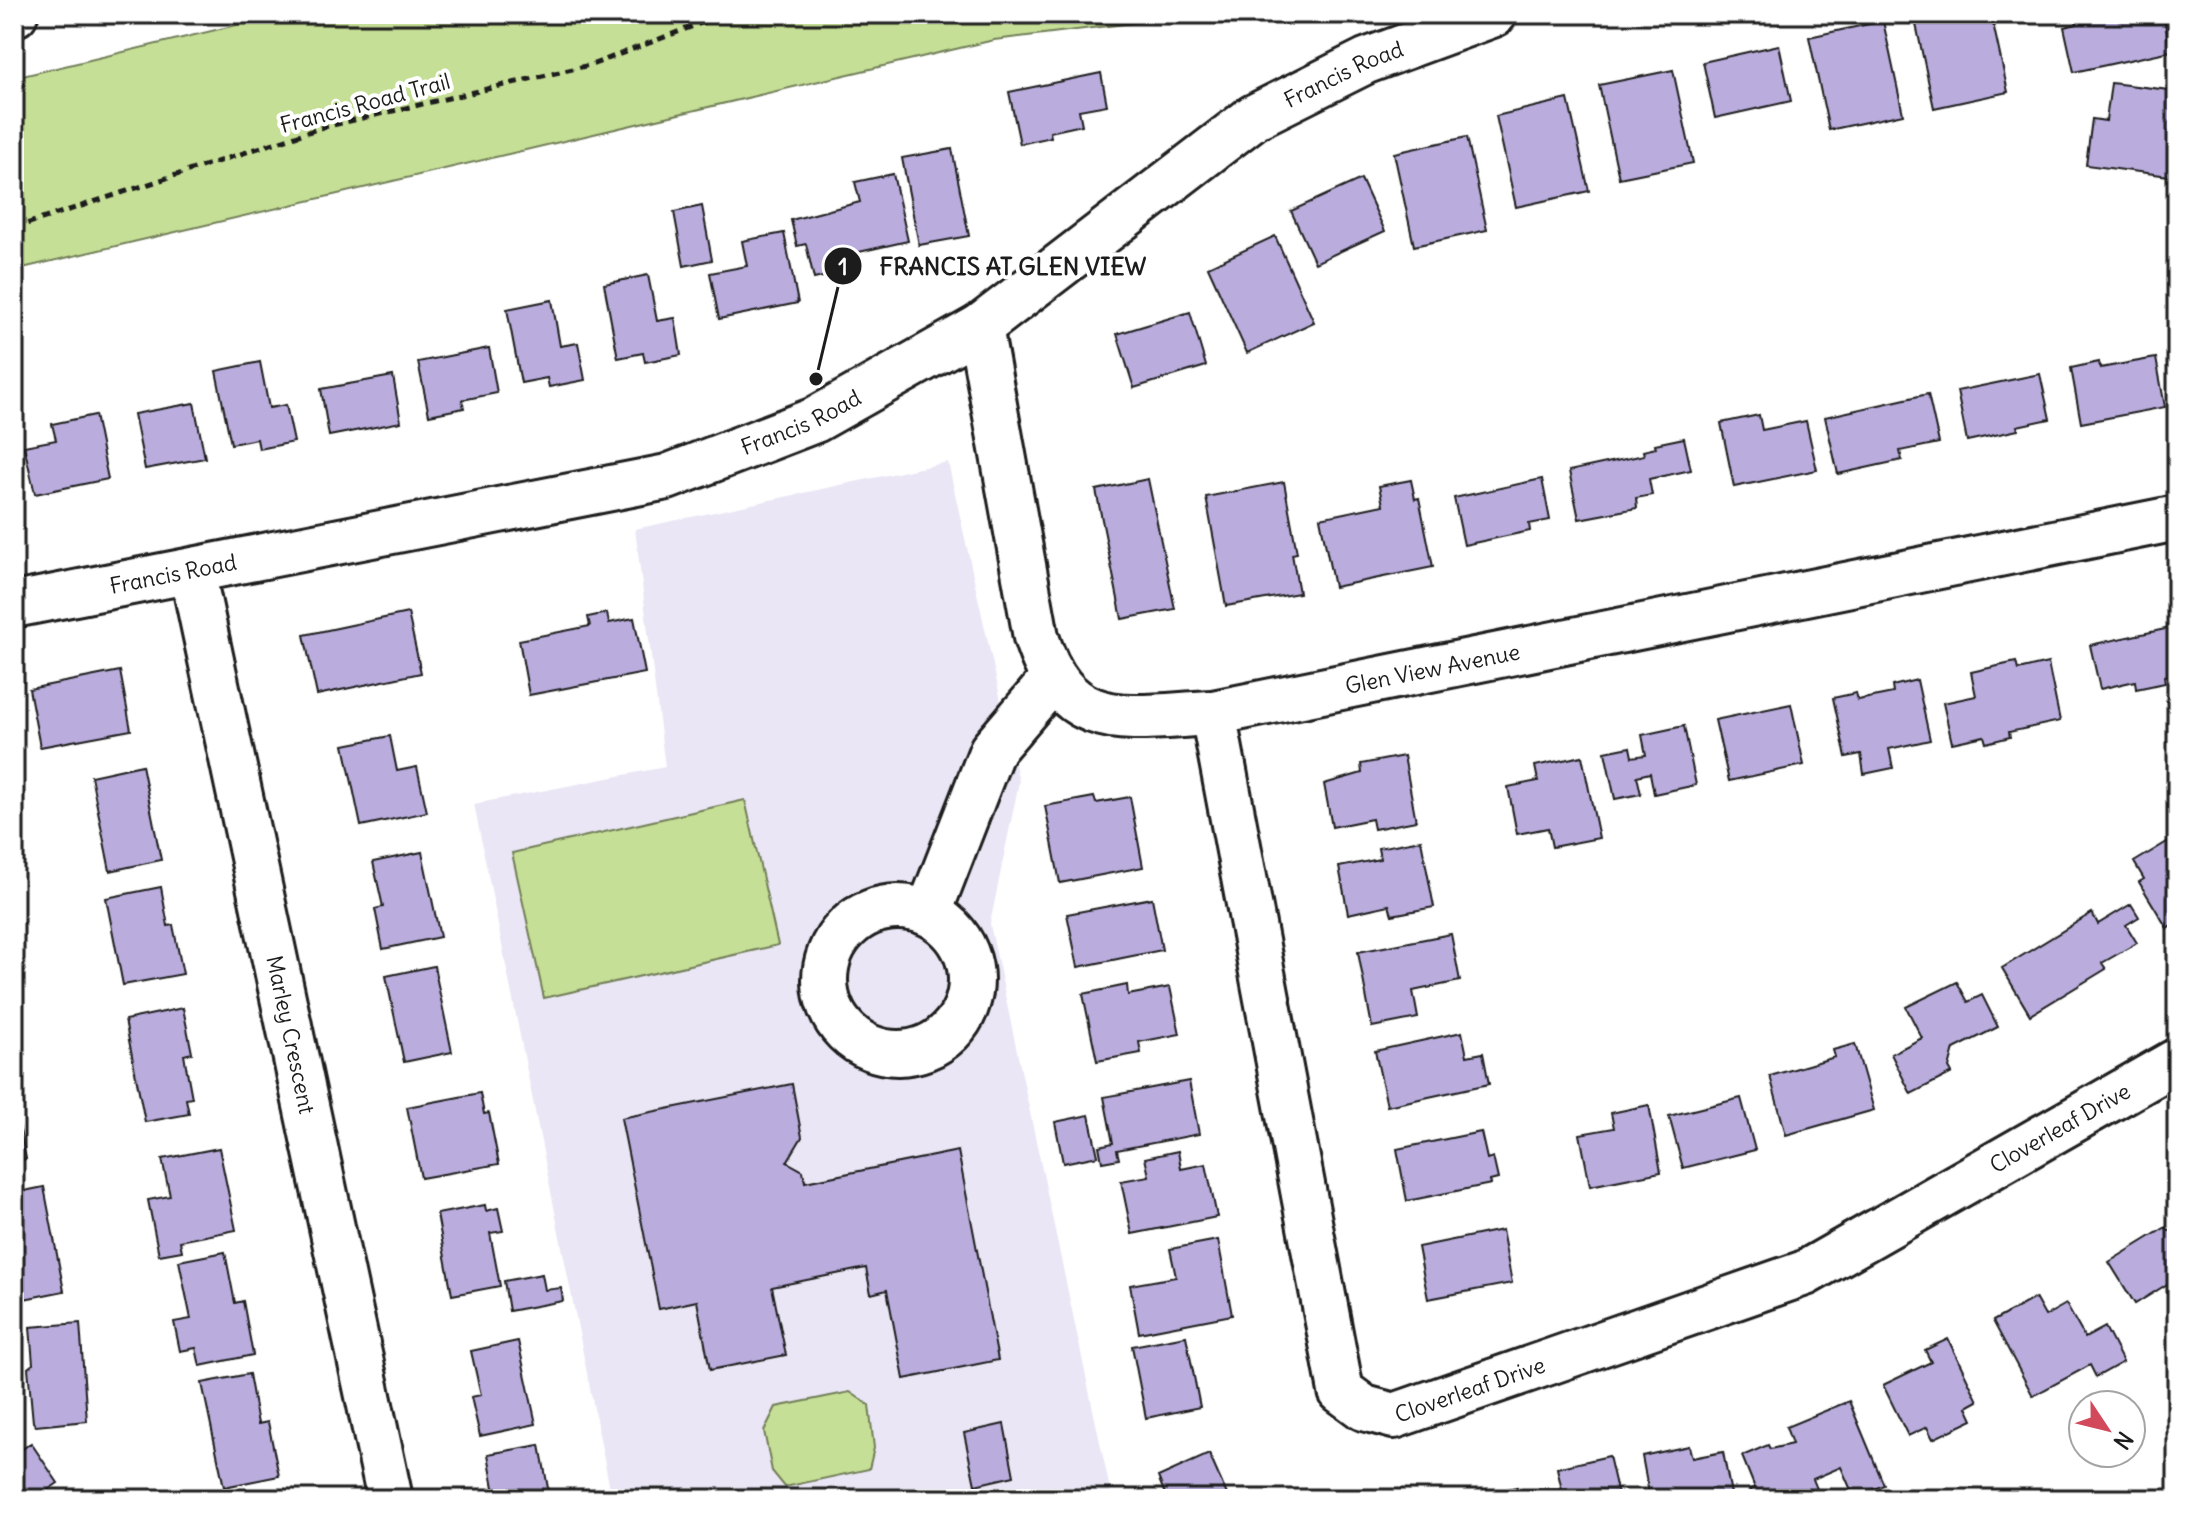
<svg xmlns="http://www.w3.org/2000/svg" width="2191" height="1513" font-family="Delius,sans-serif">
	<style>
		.built { fill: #eae6f5 }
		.green { fill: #c6df96; stroke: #717e59; stroke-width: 2 }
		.building { fill: #baadde; stroke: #1c1c1c; stroke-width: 2 }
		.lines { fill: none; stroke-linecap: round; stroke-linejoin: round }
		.minor-casing { stroke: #1c1c1c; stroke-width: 50 }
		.path { stroke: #1c1c1c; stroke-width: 5; stroke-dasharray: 8 6; stroke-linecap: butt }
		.minor { stroke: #fff; stroke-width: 44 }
		.labels { text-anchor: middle; stroke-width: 8; stroke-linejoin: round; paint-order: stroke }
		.street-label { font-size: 22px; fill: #1c1c1c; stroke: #fff }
		.leader { fill: none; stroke: #1c1c1c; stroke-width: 3 }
		.callout-dot { fill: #1c1c1c; stroke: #fff; stroke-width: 3 }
		.mark-label { font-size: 24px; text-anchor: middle; font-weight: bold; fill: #fff }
		.callout-label { font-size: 24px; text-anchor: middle; font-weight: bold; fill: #1c1c1c; stroke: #fff; stroke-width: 8; stroke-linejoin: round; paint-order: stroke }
	</style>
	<rect width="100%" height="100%" fill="#fff"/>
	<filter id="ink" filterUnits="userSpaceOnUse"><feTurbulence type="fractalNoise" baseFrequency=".0125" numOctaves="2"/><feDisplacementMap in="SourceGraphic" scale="16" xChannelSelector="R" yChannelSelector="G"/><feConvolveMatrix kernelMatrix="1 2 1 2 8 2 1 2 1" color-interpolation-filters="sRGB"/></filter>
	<g filter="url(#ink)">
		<path class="built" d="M948 462 1019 782 990 924 1112 1499H612L474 804 665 767 635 529Z"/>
		<path class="green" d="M283 14H1206L994 40 14 270V78Z
			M745 800 778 945 544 998 512 853Z
			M850 1392 869 1405 874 1448 869 1469 785 1487 772 1471 764 1431 776 1407Z"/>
		<path class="building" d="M1991 14 2008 92 1934 108 1914 15Z
			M2075 14H2163L2171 51 2074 72 2064 27 2077 24Z
			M1883 21 1903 114 1829 130 1809 37Z
			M1779 45 1791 101 1715 118 1703 62Z
			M1673 70 1693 163 1619 178 1599 85Z
			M1101 73 1107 105 1079 110 1082 125 1050 132 1051 137 1020 144 1009 92Z
			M2111 83 2177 91V177L2086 165 2092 119 2106 121Z
			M1568 99 1589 191 1516 207 1496 116Z
			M1467 137 1487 230 1414 246 1394 153Z
			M952 149 969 236 919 245 902 158Z
			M893 174 908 241 850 254 853 270 814 279 806 244 797 246 791 220 860 202 855 182Z
			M1361 179 1385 231 1315 263 1291 211Z
			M702 206 712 260 684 266 674 212Z
			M784 233 798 303 719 319 710 273 747 266 742 241Z
			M1275 236 1314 322 1247 353 1208 267Z
			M648 275 657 321 675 318 681 355 645 362 643 353 618 358 604 284Z
			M552 300 560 346 578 343 585 380 549 387 547 378 521 383 507 309Z
			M1190 312 1206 366 1134 388 1117 334Z
			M489 348 497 393 462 400 464 408 429 415 418 362Z
			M2156 358 2165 407 2081 423 2071 368 2099 362 2100 368Z
			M260 362 269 408 286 405 294 442 259 449 257 439 231 444 216 371Z
			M2040 374 2050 419 2017 426 2018 430 1967 441 1957 391Z
			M393 376 401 422 329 436 321 389Z
			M1928 394 1939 443 1900 451 1902 460 1838 474 1825 417Z
			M194 403 205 458 145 469 134 414Z
			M95 415 108 479 35 494 24 446 56 440 52 424Z
			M1759 415 1762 430 1806 421 1817 470 1734 487 1721 423Z
			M1684 438 1691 470 1649 479 1652 495 1636 498 1637 508 1579 519 1569 471 1644 455 1643 451 1656 448 1655 444Z
			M1148 479 1175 609 1122 619 1096 490Z
			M1542 479 1550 520 1529 524 1530 531 1464 545 1454 498Z
			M1411 480 1415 499 1419 498 1433 567 1334 587 1320 518 1383 505 1379 486Z
			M1284 482 1297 553 1292 554 1299 593 1226 606 1206 497Z
			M408 613 421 673 317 695 304 635Z
			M607 613 609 623 634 618 645 673 529 695 519 640 590 626 588 617Z
			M2170 628 2173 647 2177 646V678L2176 674 2164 676 2165 683 2136 689 2135 681 2100 689 2090 645Z
			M2016 662 2018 670 2048 663 2060 721 2009 732 2010 737 1986 743 1984 736 1952 743 1943 703 1976 696 1971 672Z
			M120 671 131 730 40 747 29 689Z
			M1917 680 1930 740 1889 749 1893 768 1864 774 1861 754 1846 757 1833 698 1856 693 1858 700 1893 693 1892 686Z
			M1791 704 1804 765 1729 781 1715 720Z
			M1684 726 1696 785 1654 794 1650 773 1637 776 1641 794 1615 799 1605 752 1630 747 1632 757 1646 755 1642 735Z
			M390 736 397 771 417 767 427 812 361 826 344 745Z
			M1404 756 1416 821 1374 829 1372 819 1332 827 1324 784 1362 773 1361 764Z
			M1582 756 1599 838 1552 847 1548 828 1517 834 1508 787 1538 781 1535 766Z
			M142 765 161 860 110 871 91 776Z
			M1094 797 1096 803 1130 797 1143 867 1060 883 1045 806Z
			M2177 836V921L2167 928 2139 882 2144 879 2134 862Z
			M1421 840 1434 907 1392 915 1389 905 1348 914 1339 867 1380 859 1378 848Z
			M422 852 440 937 383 949 375 909 383 907 373 862Z
			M161 887 168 926 173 925 183 974 123 985 106 898Z
			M1152 898 1162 950 1078 967 1067 914Z
			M2131 904 2139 917 2126 925 2137 943 2102 963 2106 969 2030 1015 2002 968 2092 913 2098 924Z
			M1451 934 1460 981 1413 991 1418 1018 1372 1027 1358 952Z
			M434 966 452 1052 404 1062 386 976Z
			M1957 982 1968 1002 1982 995 1998 1027 1954 1049 1949 1068 1952 1073 1911 1094 1891 1054 1922 1038 1906 1007Z
			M1127 985 1128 995 1170 987 1180 1034 1139 1042 1141 1053 1097 1061 1083 994Z
			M183 1008 192 1053 184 1055 192 1098 186 1099 189 1114 145 1122 125 1020Z
			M1462 1032 1467 1056 1483 1053 1489 1084 1387 1106 1375 1051Z
			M1855 1044 1874 1110 1786 1135 1770 1076 1835 1057 1833 1050Z
			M1189 1081 1199 1134 1117 1150 1119 1159 1102 1162 1099 1146 1113 1143 1104 1097Z
			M14 1082H17L22 1105 15 1106 26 1159 14 1161Z
			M792 1084 802 1137 787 1162 803 1171 805 1182 958 1151 998 1360 904 1379 887 1290 871 1294 866 1268 772 1287 786 1355 710 1370 697 1301 659 1309 621 1118Z
			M480 1093 484 1114 489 1113 499 1164 421 1178 407 1107Z
			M1741 1098 1755 1150 1683 1168 1669 1116Z
			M1649 1105 1661 1172 1590 1186 1580 1134 1614 1128 1611 1113Z
			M1089 1115 1098 1156 1063 1163 1055 1122Z
			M1481 1132 1487 1159 1493 1157 1498 1179 1490 1181 1491 1184 1407 1201 1397 1149Z
			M219 1148 236 1230 180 1241 182 1251 159 1255 148 1200 170 1196 162 1159Z
			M1178 1151 1181 1169 1206 1164 1217 1217 1132 1234 1121 1181 1149 1176 1145 1158Z
			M44 1187 64 1291 14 1301V1193Z
			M485 1205 486 1211 498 1208 503 1231 490 1233 500 1286 452 1295 437 1214Z
			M2177 1226V1278L2135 1304 2109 1262 2166 1227 2169 1231Z
			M1502 1230 1512 1283 1428 1299 1418 1247Z
			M1218 1240 1232 1315 1139 1333 1130 1285 1176 1277 1170 1249Z
			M225 1252 235 1303 243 1301 253 1355 200 1366 196 1348 180 1351 174 1322 191 1319 179 1261Z
			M542 1274 545 1290 561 1288 563 1301 509 1311 504 1281Z
			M2035 1298 2045 1316 2066 1304 2085 1338 2105 1327 2123 1362 2096 1377 2090 1365 2033 1396 1993 1321Z
			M80 1323 87 1421 36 1426 33 1422 28 1368 33 1364 30 1327Z
			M1186 1336 1200 1407 1146 1418 1132 1346Z
			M1948 1339 1978 1401 1967 1407 1973 1420 1933 1439 1927 1427 1908 1436 1883 1385 1931 1362 1925 1350Z
			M518 1341 536 1424 480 1436 471 1397 481 1395 471 1351Z
			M249 1374 258 1424 268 1422 279 1476 224 1487 202 1383Z
			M1849 1401 1884 1485 1854 1497 1841 1467 1813 1479 1819 1494 1807 1499H1754L1750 1489 1755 1488 1742 1456 1768 1445 1770 1449 1792 1444 1786 1427Z
			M1004 1424 1014 1476 975 1485 964 1433Z
			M31 1443 58 1483 35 1499H14V1455Z
			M540 1445 550 1499H496L488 1454Z
			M1689 1446 1692 1458 1723 1452 1732 1499H1650L1642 1456Z
			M1209 1454 1229 1499H1167L1158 1477Z
			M1609 1456 1619 1499H1564L1557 1468Z
			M1517 1487 1520 1499H1457Z"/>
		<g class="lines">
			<defs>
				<g id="minor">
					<path d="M14 14H15"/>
					<path id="s1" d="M980 327 1036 637C1067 736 1127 717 1213 713L2177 518"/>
					<path id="s2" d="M192 571 390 1499"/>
					<path id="s3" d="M14 605 667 477 815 420 980 327 1254 117 1366 61 1494 14"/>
					<path id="s4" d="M1213 713 1341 1391 1364 1408 1394 1416 1805 1273 2177 1061"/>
					<circle cx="898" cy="980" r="73"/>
					<path d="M929 912 992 750 1052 680"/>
				</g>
			</defs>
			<use href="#minor" class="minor-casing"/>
			<path class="path" d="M14 228 320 128 594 64 725 14"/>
			<use href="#minor" class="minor"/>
		</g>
	</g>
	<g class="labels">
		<g class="street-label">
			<text dy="8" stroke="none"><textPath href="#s3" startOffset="1458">Francis Road</textPath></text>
			<text transform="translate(365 103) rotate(-15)" y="8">Francis Road Trail</text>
			<text dy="8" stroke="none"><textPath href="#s3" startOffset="810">Francis Road</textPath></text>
			<text dy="8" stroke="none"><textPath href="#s3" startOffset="162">Francis Road</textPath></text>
			<text dy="8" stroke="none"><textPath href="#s1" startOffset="756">Glen View Avenue</textPath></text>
			<text dy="8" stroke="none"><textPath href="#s2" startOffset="474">Marley Crescent</textPath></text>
			<text dy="8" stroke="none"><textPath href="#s4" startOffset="1478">Cloverleaf Drive</textPath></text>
			<text dy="8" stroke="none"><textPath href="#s4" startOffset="830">Cloverleaf Drive</textPath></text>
		</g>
	</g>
	<path class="leader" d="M816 379L843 266"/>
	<g class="callout-dot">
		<circle cx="816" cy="379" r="8"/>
		<circle cx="843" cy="266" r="20"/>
	</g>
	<g class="mark-label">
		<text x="843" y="275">1</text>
	</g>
	<g class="callout-label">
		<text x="1013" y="275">FRANCIS AT GLEN VIEW</text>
	</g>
	<rect width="2191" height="1513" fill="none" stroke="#fff" stroke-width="48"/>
	<rect x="24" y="24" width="2143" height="1465" fill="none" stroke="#1c1c1c" stroke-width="3" filter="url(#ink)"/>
	<g transform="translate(2107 1429) rotate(125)"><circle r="38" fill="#ffffff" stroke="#a4a4a4" stroke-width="2"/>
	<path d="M0-6L14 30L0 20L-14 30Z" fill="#d1495b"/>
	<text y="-12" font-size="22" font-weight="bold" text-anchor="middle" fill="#1c1c1c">N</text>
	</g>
</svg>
